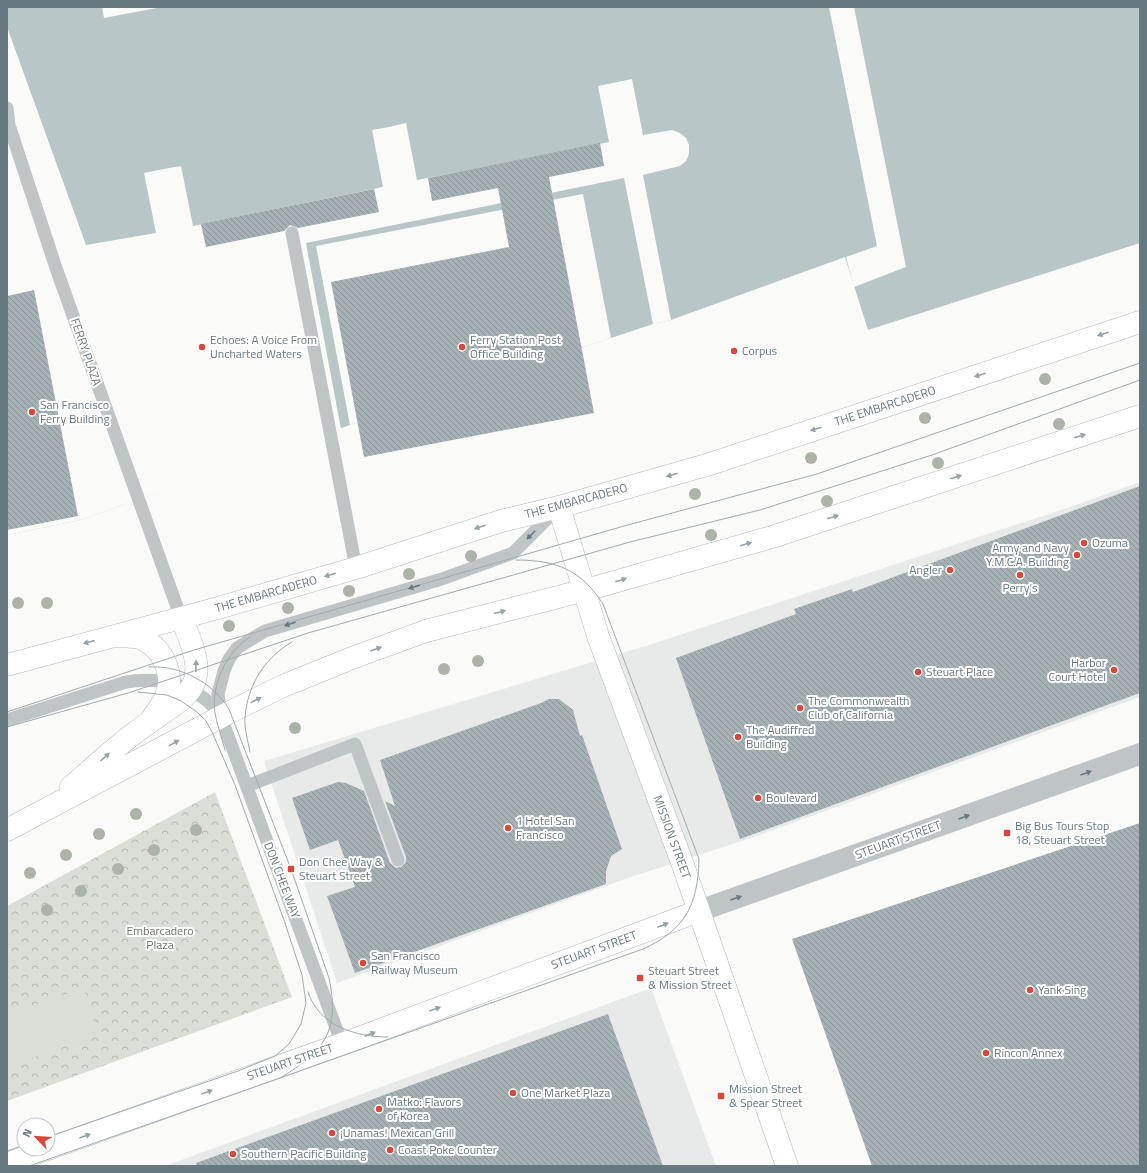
<svg xmlns="http://www.w3.org/2000/svg" width="1147" height="1173" font-family="'Titillium Web',sans-serif">
	<style>
		.built { fill: #e8eae9 }
		.park { fill: url(#park-crowns) }
		.garden { fill: #dbded7 }
		.water { fill: #b8c6c8 }
		.pier { fill: #fafaf8 }
		.building { fill: url(#building-back-hatch) }
		.lines { fill: none; stroke-linecap: round; stroke-linejoin: round }
		.secondary-casing { stroke: #b2b9bc; stroke-width: 23 }
		.primary-casing { stroke: #b3b9bc; stroke-width: 23 }
		.lane { stroke: #bfc5c7; stroke-width: 13 }
		.street { stroke: #bfc5c7; stroke-width: 22 }
		.secondary { stroke: #fff; stroke-width: 22 }
		.primary { stroke: #fff; stroke-width: 22 }
		.tram { stroke: #a1aaae; stroke-width: 1 }
		.tree { fill: #acb3a8 }
		.oneway { fill: #94a1a7 }
		.oneway2 { fill: #667981 }
		.poi-dot { fill: #d74a3b; stroke: #fff; stroke-width: 1.5 }
		.labels { text-anchor: middle; stroke-width: 4; stroke-linejoin: round; paint-order: stroke }
		.poi-label { font-size: 12px; fill: #667981; stroke: #fff; text-anchor: start }
		.street-label { font-size: 12px; fill: #667981; stroke: #fff }
		.park-label { font-size: 12px; fill: #6c7966; stroke: #fff }
	</style>
	<defs>
		<pattern id="park-crowns" width="20" height="18" patternUnits="userSpaceOnUse"><rect width="20" height="18" fill="#dbded7"/><path d="M2 6a3 3 0 1 1 6 0M12 15a3 3 0 1 1 6 0" fill="none" stroke="#b5b9b4"/></pattern>
		<pattern id="building-back-hatch" width="6" height="6" patternUnits="userSpaceOnUse"><rect width="6" height="6" fill="#a6b1b5"/><path d="M-1 5l2 2M0 0l6 6M5-1l2 2" fill="none" stroke="#8b9599"/></pattern>
	</defs>
	<rect width="100%" height="100%" fill="#fafaf8"/>
	<path class="built" d="M1140 482V697L751 838 625 879 337 983 264 761 649 645 1064 509Z
		M651 988 716 1166H165Z"/>
	<path class="park" d="M215 792 292 997 7 1101V906Z"/>
	<path class="garden" d="M83 988 98 1034 7 1067V1015Z"/>
	<path class="water" d="M7 7H1140V243L868 330 845 257 671 320 653 324 350 425 80 520 7 535Z"/>
	<path class="pier" d="M102 7H162L104 18Z
		M829 7H854L906 267 854 287 846 257 877 246Z
		M7 27 86 245 156 233 144 173 164 169 181 166 193 226 383 187 372 130 389 127 406 123 417 180 609 142 598 86 632 79 643 135 672 130 680 133 686 138 689 145V154L686 161 680 166 643 175 671 320 653 324 624 178 306 243 341 429 80 520 7 535Z
		M583 194 611 338 350 425 316 246Z"/>
	<path class="building" d="M600 143 604 166 549 177 594 413 364 457 331 282 509 247 498 188 432 201 428 178Z
		M374 189 379 212 298 228 290 225 284 231 206 247 201 224Z
		M34 290 78 516 7 530V296Z
		M1140 486V693L740 839 676 658 796 614 794 609 852 589 853 592Z
		M549 699H559L573 710 580 736 582 735 622 849 611 856 606 871V884L355 973 327 896 355 887 338 840 310 850 292 798 338 782 346 783 364 791 390 863 396 868 401 867 406 862V857L385 801 395 806 380 760 541 703Z
		M1140 823V1166H872L792 939Z
		M608 1014 663 1166H197L196 1163Z"/>
	<g class="lines">
		<defs>
			<path id="secondary" d="M559 507 598 636 683 865 787 1166
				M48 1149 364 1036 699 911
				M7 1164 47 1149"/>
			<path id="primary" d="M118 636C125 637 136 636 142 639 163 648 175 675 166 696 163 704 158 710 153 717
				M7 665 218 608 356 568 501 521 559 507 710 464 1140 322
				M71 787C91 770 111 751 132 735 186 693 217 695 181 618
				M7 830 230 712 283 686 352 658 426 631 593 588 772 537 1140 416"/>
		</defs>
		<use href="#secondary" class="secondary-casing"/>
		<use href="#primary" class="primary-casing"/>
		<path class="lane" d="M7 108 9 125 56 268 181 618
			M292 233 356 568
			M221 714 218 694 224 671 229 659 237 648 265 631 442 579 513 553 556 510
			M7 720 126 682C160 676 202 686 221 717L342 1044
			M247 786 355 744 398 860"/>
		<path class="street" d="M699 911 1140 754"/>
		<use href="#secondary" class="secondary"/>
		<use href="#primary" class="primary"/>
		<path class="tram" d="M7 712 194 650 624 526 817 474 1140 363
			M7 727 128 693 308 633 630 542 760 510 932 455 1140 380
			M225 750C222 738 217 725 215 713 211 685 226 652 250 637
			M250 752C248 741 244 728 245 718 247 686 265 657 292 642
			M308 992C319 1026 356 1037 388 1037
			M280 1078 643 949C685 930 698 905 699 859L603 604C581 570 557 560 516 560
			M48 1137 238 1071 275 1056 289 1044 301 1024 306 1003 302 975 285 923 235 785 212 732 206 721 197 712 181 701 167 695 138 692
			M7 1151 24 1145
			M29 1166 280 1078C325 1051 340 1031 329 978L291 869 229 709C213 683 181 665 149 667"/>
	</g>
	<g class="tree">
		<circle cx="1045" cy="379" r="6"/>
		<circle cx="925" cy="418" r="6"/>
		<circle cx="1059" cy="424" r="6"/>
		<circle cx="811" cy="458" r="6"/>
		<circle cx="938" cy="463" r="6"/>
		<circle cx="695" cy="494" r="6"/>
		<circle cx="827" cy="501" r="6"/>
		<circle cx="711" cy="535" r="6"/>
		<circle cx="471" cy="556" r="6"/>
		<circle cx="409" cy="574" r="6"/>
		<circle cx="349" cy="591" r="6"/>
		<circle cx="18" cy="603" r="6"/>
		<circle cx="47" cy="603" r="6"/>
		<circle cx="288" cy="608" r="6"/>
		<circle cx="229" cy="626" r="6"/>
		<circle cx="478" cy="661" r="6"/>
		<circle cx="444" cy="669" r="6"/>
		<circle cx="295" cy="728" r="6"/>
		<circle cx="136" cy="814" r="6"/>
		<circle cx="196" cy="830" r="6"/>
		<circle cx="99" cy="834" r="6"/>
		<circle cx="154" cy="850" r="6"/>
		<circle cx="66" cy="855" r="6"/>
		<circle cx="118" cy="869" r="6"/>
		<circle cx="30" cy="873" r="6"/>
		<circle cx="81" cy="891" r="6"/>
		<circle cx="47" cy="910" r="6"/>
	</g>
	<defs><path id="oneway-solid" d="M-6-.8H1V-3.2L6.5 0L1 3.2V.8H-6Z"/></defs>
	<g class="oneway">
		<use href="#oneway-solid" transform="translate(1103 334) rotate(162)"/>
		<use href="#oneway-solid" transform="translate(980 375) rotate(162)"/>
		<use href="#oneway-solid" transform="translate(816 429) rotate(162)"/>
		<use href="#oneway-solid" transform="translate(1080 436) rotate(-18)"/>
		<use href="#oneway-solid" transform="translate(672 475) rotate(164)"/>
		<use href="#oneway-solid" transform="translate(956 477) rotate(-18)"/>
		<use href="#oneway-solid" transform="translate(833 517) rotate(-18)"/>
		<use href="#oneway-solid" transform="translate(480 527) rotate(162)"/>
		<use href="#oneway-solid" transform="translate(746 544) rotate(-16)"/>
		<use href="#oneway-solid" transform="translate(330 575) rotate(164)"/>
		<use href="#oneway-solid" transform="translate(621 580) rotate(-17)"/>
		<use href="#oneway-solid" transform="translate(500 612) rotate(-15)"/>
		<use href="#oneway-solid" transform="translate(89 642) rotate(165)"/>
		<use href="#oneway-solid" transform="translate(376 649) rotate(-20)"/>
		<use href="#oneway-solid" transform="translate(196 666) rotate(-88)"/>
		<use href="#oneway-solid" transform="translate(256 700) rotate(-27)"/>
		<use href="#oneway-solid" transform="translate(174 743) rotate(-29)"/>
		<use href="#oneway-solid" transform="translate(105 757) rotate(-41)"/>
		<use href="#oneway-solid" transform="translate(663 925) rotate(-21)"/>
		<use href="#oneway-solid" transform="translate(435 1009) rotate(-20)"/>
		<use href="#oneway-solid" transform="translate(370 1034) rotate(-21)"/>
		<use href="#oneway-solid" transform="translate(207 1092) rotate(-20)"/>
		<use href="#oneway-solid" transform="translate(85 1136) rotate(-20)"/>
	</g>
	<g class="oneway2">
		<use href="#oneway-solid" transform="translate(531 535) rotate(135)"/>
		<use href="#oneway-solid" transform="translate(414 587) rotate(163)"/>
		<use href="#oneway-solid" transform="translate(290 624) rotate(163)"/>
		<use href="#oneway-solid" transform="translate(1086 773) rotate(-20)"/>
		<use href="#oneway-solid" transform="translate(964 817) rotate(-20)"/>
		<use href="#oneway-solid" transform="translate(736 898) rotate(-19)"/>
	</g>
	<g class="poi-dot">
		<circle cx="202" cy="347" r="4"/>
		<circle cx="462" cy="347" r="4"/>
		<circle cx="734" cy="351" r="4"/>
		<circle cx="32" cy="412" r="4"/>
		<circle cx="1084" cy="543" r="4"/>
		<circle cx="1077" cy="555" r="4"/>
		<circle cx="950" cy="570" r="4"/>
		<circle cx="1020" cy="575" r="4"/>
		<circle cx="1114" cy="670" r="4"/>
		<circle cx="918" cy="672" r="4"/>
		<circle cx="800" cy="708" r="4"/>
		<circle cx="738" cy="737" r="4"/>
		<circle cx="758" cy="798" r="4"/>
		<circle cx="508" cy="828" r="4"/>
		<rect x="1003" y="829" width="8" height="8" rx="2"/>
		<rect x="287" y="865" width="8" height="8" rx="2"/>
		<circle cx="363" cy="963" r="4"/>
		<rect x="636" y="974" width="8" height="8" rx="2"/>
		<circle cx="1030" cy="990" r="4"/>
		<circle cx="986" cy="1053" r="4"/>
		<circle cx="513" cy="1093" r="4"/>
		<rect x="717" y="1092" width="8" height="8" rx="2"/>
		<circle cx="379" cy="1109" r="4"/>
		<circle cx="332" cy="1133" r="4"/>
		<circle cx="390" cy="1150" r="4"/>
		<circle cx="233" cy="1154" r="4"/>
	</g>
	<g class="labels">
		<g class="poi-label">
			<text x="210" y="344">Echoes: A Voice From<tspan x="210" dy="14">Uncharted Waters</tspan></text>
			<text x="470" y="344">Ferry Station Post<tspan x="470" dy="14">Office Building</tspan></text>
			<text x="742" y="355">Corpus</text>
			<text x="40" y="409">San Francisco<tspan x="40" dy="14">Ferry Building</tspan></text>
			<text x="1092" y="547">Ozuma</text>
			<text x="1069" y="552" text-anchor="end">Army and Navy<tspan x="1069" dy="14">Y.M.C.A. Building</tspan></text>
			<text x="942" y="574" text-anchor="end">Angler</text>
			<text x="1020" y="592" text-anchor="middle">Perry's</text>
			<text x="1106" y="667" text-anchor="end">Harbor<tspan x="1106" dy="14">Court Hotel</tspan></text>
			<text x="926" y="676">Steuart Place</text>
			<text x="808" y="705">The Commonwealth<tspan x="808" dy="14">Club of California</tspan></text>
			<text x="746" y="734">The Audiffred<tspan x="746" dy="14">Building</tspan></text>
			<text x="766" y="802">Boulevard</text>
			<text x="516" y="825">1 Hotel San<tspan x="516" dy="14">Francisco</tspan></text>
			<text x="1015" y="830">Big Bus Tours Stop<tspan x="1015" dy="14">18, Steuart Street</tspan></text>
			<text x="299" y="866">Don Chee Way &amp;<tspan x="299" dy="14">Steuart Street</tspan></text>
			<text x="371" y="960">San Francisco<tspan x="371" dy="14">Railway Museum</tspan></text>
			<text x="648" y="975">Steuart Street<tspan x="648" dy="14">&amp; Mission Street</tspan></text>
			<text x="1038" y="994">Yank Sing</text>
			<text x="994" y="1057">Rincon Annex</text>
			<text x="729" y="1093">Mission Street<tspan x="729" dy="14">&amp; Spear Street</tspan></text>
			<text x="521" y="1097">One Market Plaza</text>
			<text x="387" y="1106">Matko: Flavors<tspan x="387" dy="14">of Korea</tspan></text>
			<text x="340" y="1137">¡Unamas! Mexican Grill</text>
			<text x="398" y="1154">Coast Poke Counter</text>
			<text x="241" y="1158">Southern Pacific Building</text>
		</g>
		<g class="street-label">
			<text transform="translate(86 352) rotate(71)" y="4">FERRY PLAZA</text>
			<text transform="translate(885 406) rotate(-18)" y="4">THE EMBARCADERO</text>
			<text transform="translate(576 501) rotate(-15)" y="4">THE EMBARCADERO</text>
			<text transform="translate(266 594) rotate(-16)" y="4">THE EMBARCADERO</text>
			<text transform="translate(672 837) rotate(70)" y="4">MISSION STREET</text>
			<text transform="translate(898 840) rotate(-20)" y="4">STEUART STREET</text>
			<text transform="translate(282 880) rotate(69)" y="4">DON CHEE WAY</text>
			<text transform="translate(594 950) rotate(-20)" y="4">STEUART STREET</text>
			<text transform="translate(290 1062) rotate(-19)" y="4">STEUART STREET</text>
		</g>
		<g class="park-label">
			<text x="160" y="935">Embarcadero<tspan x="160" dy="14">Plaza</tspan></text>
		</g>
	</g>
	<rect width="1147" height="1173" fill="none" stroke="#667981" stroke-width="16"/>
	<g transform="translate(36 1137) rotate(295)"><circle r="19" fill="#ffffff" stroke="#c2c9cd"/>
	<path d="M0-3L7 15L0 10L-7 15Z" fill="#d74a3b"/>
	<text y="-6" font-size="11" font-weight="bold" text-anchor="middle" fill="#667981">N</text>
	</g>
</svg>
